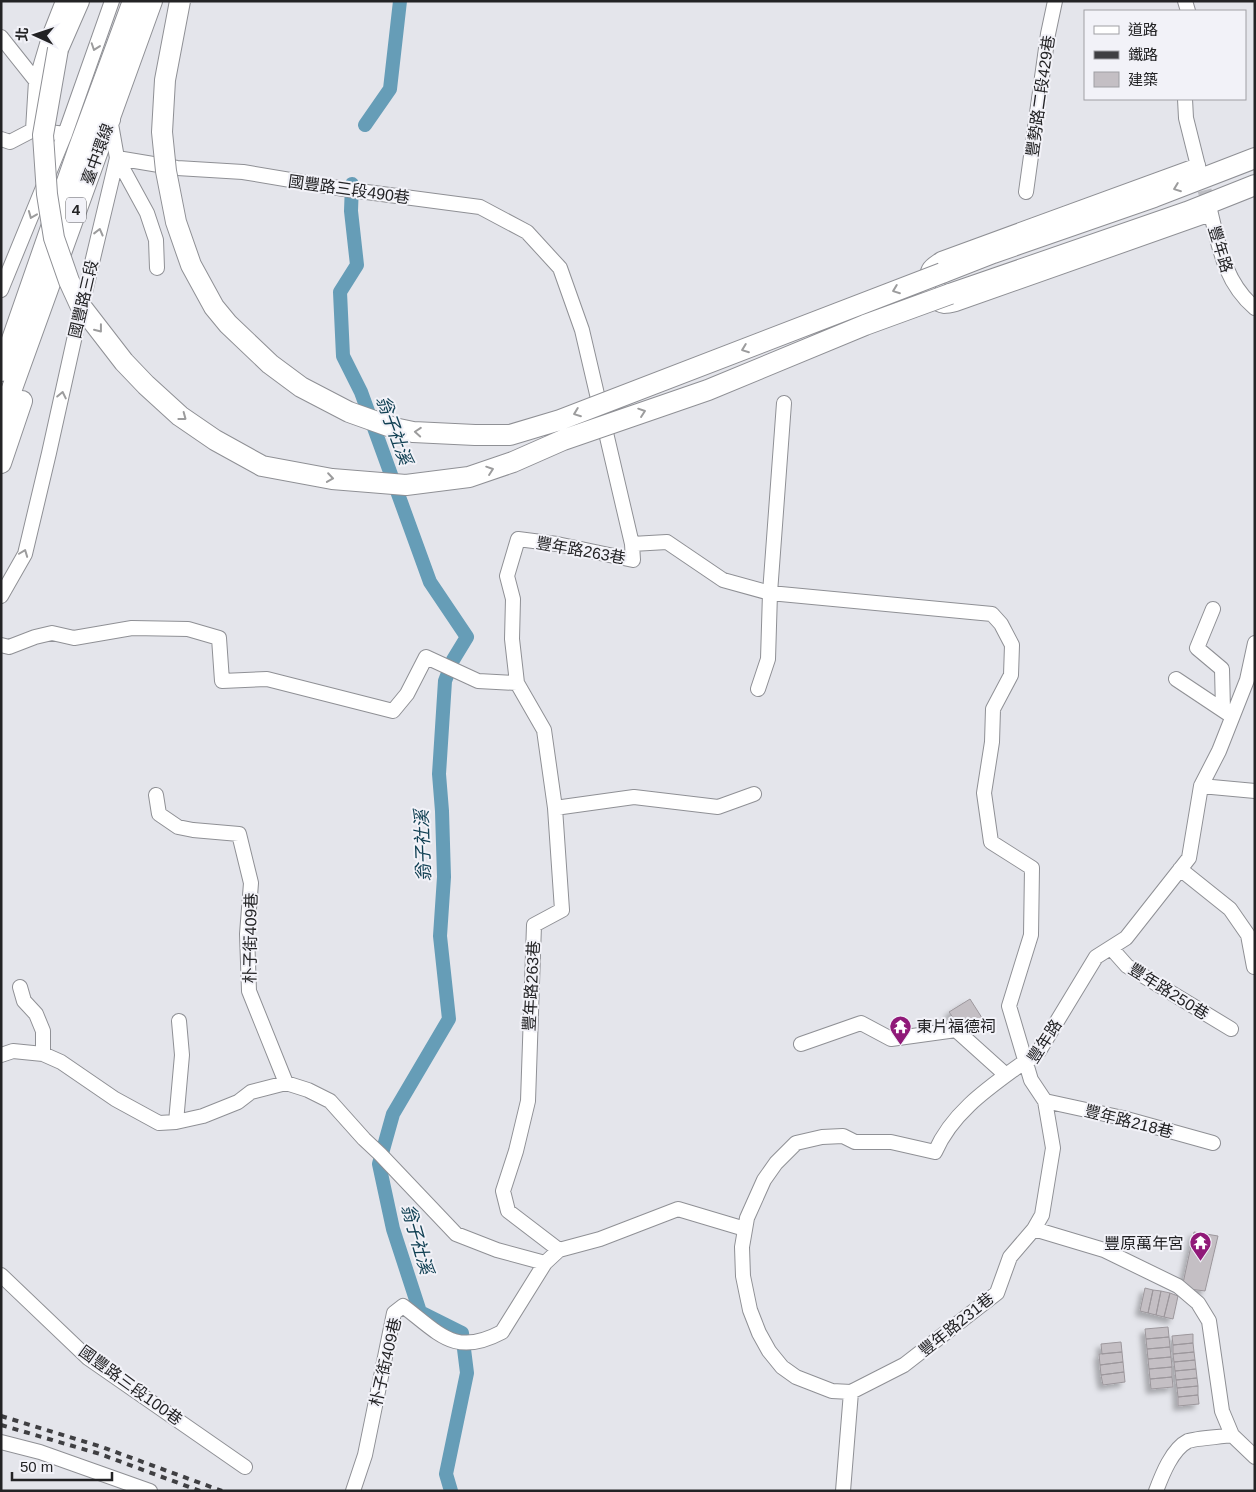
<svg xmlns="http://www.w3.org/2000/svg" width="1256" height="1492" font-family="Helvetica,'Noto Sans TC',sans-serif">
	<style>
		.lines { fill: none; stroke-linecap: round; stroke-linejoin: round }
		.canal { stroke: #669db7; stroke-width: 14 }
		.building { fill: #c4bfc4; stroke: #9c979c; filter: url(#shadow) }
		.minor-tunnel { stroke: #bdbec3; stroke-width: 14; stroke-dasharray: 14 7; stroke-linecap: butt }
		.minor-casing { stroke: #8f9095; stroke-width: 16 }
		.highway-casing { stroke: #8f9095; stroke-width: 22 }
		.minor { stroke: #fff; stroke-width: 14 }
		.highway { stroke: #fff; stroke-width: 20 }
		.rail { stroke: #3f3f42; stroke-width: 4; stroke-dasharray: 6 6; stroke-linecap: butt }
		.highway-bridge-casing { stroke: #8f9095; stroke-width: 22; stroke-linecap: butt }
		.highway-bridge { stroke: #fff; stroke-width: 20 }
		.oneway { stroke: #9c9c9d }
		.labels { text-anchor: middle; stroke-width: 4; stroke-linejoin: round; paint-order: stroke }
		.shield { fill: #f2f2f8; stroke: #616164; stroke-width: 1 }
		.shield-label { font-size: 15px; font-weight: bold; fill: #232325 }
		.street-label { font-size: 16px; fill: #232325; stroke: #f2f2f8 }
		.poi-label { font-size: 16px; fill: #232325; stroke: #f2f2f8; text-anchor: start }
		.water-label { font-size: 18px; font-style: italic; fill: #114053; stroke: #f2f2f8 }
	</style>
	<defs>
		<filter id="shadow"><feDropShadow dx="-4.5" dy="4.5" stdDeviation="2.5" flood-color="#0004"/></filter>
	</defs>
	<rect width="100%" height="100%" fill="#e4e5eb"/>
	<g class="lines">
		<path class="canal" d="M365 125 390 89 400 1
			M352 184 351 211 357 265 340 292 343 356 361 392 430 582 467 637 453 660 445 681 439 774 442 811 444 877 440 936 449 1019 393 1114 379 1164 393 1229 420 1312 462 1333 467 1373 446 1474 451 1491"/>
	</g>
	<path class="building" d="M970 999 984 1021 964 1033 949 1012Z
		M1194 1232 1218 1236 1205 1291 1182 1288Z
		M1145 1288 1153 1290 1148 1313 1140 1311Z
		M1153 1290 1161 1291 1156 1315 1148 1313Z
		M1161 1291 1170 1293 1164 1317 1156 1315Z
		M1170 1293 1178 1296 1173 1319 1164 1317Z
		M1168 1327 1169 1337 1146 1339 1145 1329Z
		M1193 1334V1343L1173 1345 1172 1336Z
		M1169 1337 1170 1347 1147 1349 1146 1339Z
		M1121 1342 1122 1352 1102 1354 1101 1344Z
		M1193 1343 1194 1352 1173 1354V1345Z
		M1170 1347 1171 1357 1148 1359 1147 1349Z
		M1122 1352 1123 1362 1100 1365 1099 1354Z
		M1194 1352 1195 1360 1174 1362 1173 1354Z
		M1171 1357 1172 1367 1149 1369 1148 1359Z
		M1195 1360 1196 1369 1175 1371 1174 1362Z
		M1123 1362 1124 1372 1101 1375 1100 1365Z
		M1172 1367V1377L1150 1379 1149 1369Z
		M1196 1369 1197 1378 1176 1380 1175 1371Z
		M1124 1372 1125 1382 1103 1385 1101 1375Z
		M1172 1377 1173 1387 1151 1389 1150 1379Z
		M1197 1378 1198 1386 1177 1388 1176 1380Z
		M1198 1386V1395L1178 1397 1177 1388Z
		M1198 1395 1199 1404 1178 1406V1397Z"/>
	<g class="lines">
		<path class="minor-tunnel" d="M1199 170 1210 210"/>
		<defs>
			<path id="minor" d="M1185 1 1188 11
				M1 37 36 81 33 130 65 134
				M36 81 50 34 63 1
				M1185 99 1186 118 1199 170
				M1 139 10 142 33 130
				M117 158 177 168 243 172 344 189 480 207 527 232 560 268 582 330 632 544 633 560 557 544 518 539 507 576 513 599 512 639 517 683 544 730 555 808 562 910 534 925 528 1101 516 1151 503 1191 508 1211 559 1250
				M117 158 147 213 156 240 157 268
				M1198 165 941 259C937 262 931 265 929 269 923 281 929 303 944 306 947 306 952 305 956 304L1211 214
				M1026 192 1048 34 1055 1
				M1210 210C1219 247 1225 283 1255 308
				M1 290 65 134 112 1
				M632 544 667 542 723 580 770 593 992 614 1001 624 1012 645 1011 675 993 709 992 742 984 793 991 842 1032 868 1031 935 1009 1006 1031 1080 1045 1101 1053 1148 1042 1215 1034 1229 1010 1257 997 1293 904 1365 851 1392 832 1391 796 1377 782 1367 769 1351 759 1333 750 1310 743 1276 742 1247 747 1218 764 1180 776 1163 796 1143 822 1137 843 1136 855 1142H891L935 1152C952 1113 987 1089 1020 1065L1025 1064 1039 1051 1096 957 1126 938 1189 858 1201 786 1219 751 1247 680 1255 643
				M1 596 25 554 49 453 80 313 117 158 111 124 113 120
				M1213 609 1197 648 1222 669 1223 710
				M1 645 9 647 35 637 52 633 74 638 132 628 188 629 219 638 222 681 267 679 393 711 407 694 426 657 478 681 517 683
				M1176 679 1227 713
				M758 689 768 659 770 593 784 403
				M1201 786 1255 791
				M156 795 159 814 178 827 193 830 239 834 251 883 247 934 249 991 286 1083
				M555 808 634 797 718 807 754 794
				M1180 869 1230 909 1248 935 1254 967
				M1111 948 1127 966 1231 1029
				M20 987 24 1001 36 1014 43 1031V1054
				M801 1044 861 1023 891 1039 956 1030 1006 1075
				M1 1055 13 1051 43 1054 61 1062 115 1099 159 1123 176 1122 203 1116 238 1102 251 1092 286 1083 308 1090 330 1101 364 1139 380 1154 456 1234 497 1250 545 1263
				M1045 1101 1123 1118 1213 1143
				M176 1122 182 1055 179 1021
				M1034 1229 1104 1250 1178 1286 1198 1303 1209 1321 1222 1411 1232 1435 1255 1457
				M1 1275 88 1358 245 1467
				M1 1442 40 1452 150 1491
				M353 1491 365 1455 394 1313 403 1306C440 1334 455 1357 502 1332L545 1263 559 1250 600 1239 678 1209 745 1229
				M843 1491 851 1392
				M1156 1491C1162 1475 1172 1449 1188 1441 1197 1438 1222 1437 1232 1435"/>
			<path id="highway" d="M58 49 79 1
				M942 273 993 253 1154 197 1255 158
				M950 294 1187 212 1255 185
				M1 371 78 150 133 1
				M1 419 152 1
				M1 463 22 401"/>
		</defs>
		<use href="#minor" class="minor-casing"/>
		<use href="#highway" class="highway-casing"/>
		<use href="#minor" class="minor"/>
		<use href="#highway" class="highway"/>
		<path class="rail" d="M1 1416 102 1447 222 1491
			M1 1425 100 1454 200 1491"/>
		<defs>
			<path id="highway-bridge" d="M180 1 165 80 162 132 166 171 176 222 191 265 214 307 228 324 270 364 301 387 349 412 394 428 413 432 475 435H510L560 420 942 273
				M58 49 43 135 47 194 54 238 69 281 80 305 124 362 146 385 180 416 215 440 262 466 332 479 406 485 469 477 513 462 563 440 708 390 865 325 950 294"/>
		</defs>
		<use href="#highway-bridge" class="highway-bridge-casing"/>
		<use href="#highway-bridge" class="highway-bridge"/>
	</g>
	<defs><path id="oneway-chevron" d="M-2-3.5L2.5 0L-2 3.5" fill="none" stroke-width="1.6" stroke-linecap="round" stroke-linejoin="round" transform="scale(1.25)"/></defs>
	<g class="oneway">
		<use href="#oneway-chevron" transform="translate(95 47) rotate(109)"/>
		<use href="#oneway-chevron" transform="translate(1177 188) rotate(159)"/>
		<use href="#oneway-chevron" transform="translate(32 215) rotate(112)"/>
		<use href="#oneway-chevron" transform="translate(99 232) rotate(-76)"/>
		<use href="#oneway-chevron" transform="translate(896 290) rotate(159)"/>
		<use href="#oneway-chevron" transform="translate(99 329) rotate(52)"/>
		<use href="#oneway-chevron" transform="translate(745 349) rotate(159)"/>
		<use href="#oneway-chevron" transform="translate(62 395) rotate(-78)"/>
		<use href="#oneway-chevron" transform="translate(642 412) rotate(-19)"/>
		<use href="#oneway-chevron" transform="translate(577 413) rotate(159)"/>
		<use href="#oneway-chevron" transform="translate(183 417) rotate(37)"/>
		<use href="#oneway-chevron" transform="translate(418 432) rotate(-176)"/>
		<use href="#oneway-chevron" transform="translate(490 470) rotate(-19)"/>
		<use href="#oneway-chevron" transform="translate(330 478) rotate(8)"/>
		<use href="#oneway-chevron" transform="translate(24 553) rotate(-69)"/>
	</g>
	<defs>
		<symbol id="temple-pin" viewBox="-11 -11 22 30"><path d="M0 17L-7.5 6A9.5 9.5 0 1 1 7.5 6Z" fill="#901978" stroke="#f2f2f8"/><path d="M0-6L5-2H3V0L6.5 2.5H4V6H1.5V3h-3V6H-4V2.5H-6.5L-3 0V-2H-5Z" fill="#fff"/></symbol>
	</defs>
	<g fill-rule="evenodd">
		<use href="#temple-pin" x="888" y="1014" width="25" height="34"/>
		<use href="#temple-pin" x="1188" y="1230" width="25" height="34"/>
	</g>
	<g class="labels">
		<rect class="shield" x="66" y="197.5" width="20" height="25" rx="4"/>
		<g class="shield-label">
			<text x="76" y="215">4</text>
		</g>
		<g class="street-label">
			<text transform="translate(1040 96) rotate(-82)" y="6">豐勢路二段429巷</text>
			<text transform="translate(97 154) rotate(-70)" y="6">臺中環線</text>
			<text transform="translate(349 189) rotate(8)" y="6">國豐路三段490巷</text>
			<text transform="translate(1221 249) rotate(73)" y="6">豐年路</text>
			<text transform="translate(83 299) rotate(-77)" y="6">國豐路三段</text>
			<text transform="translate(581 550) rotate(10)" y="6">豐年路263巷</text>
			<text transform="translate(250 938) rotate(-89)" y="6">朴子街409巷</text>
			<text transform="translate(531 986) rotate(-87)" y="6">豐年路263巷</text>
			<text transform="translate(1169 991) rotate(32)" y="6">豐年路250巷</text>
			<text transform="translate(1044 1041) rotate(-57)" y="6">豐年路</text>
			<text transform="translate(1129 1121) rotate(14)" y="6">豐年路218巷</text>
			<text transform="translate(956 1324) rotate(-39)" y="6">豐年路231巷</text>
			<text transform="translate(385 1362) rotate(-77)" y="6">朴子街409巷</text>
			<text transform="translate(131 1385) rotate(36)" y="6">國豐路三段100巷</text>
		</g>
		<g class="poi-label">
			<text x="916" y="1032">東片福德祠</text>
			<text x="1184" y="1249" text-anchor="end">豐原萬年宮</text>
		</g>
		<g class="water-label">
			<text transform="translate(394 430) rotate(70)" y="6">翁子社溪</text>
			<text transform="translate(423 846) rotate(-92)" y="6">翁子社溪</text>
			<text transform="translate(417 1239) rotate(74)" y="6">翁子社溪</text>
		</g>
	</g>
	<rect width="1256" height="1492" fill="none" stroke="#232325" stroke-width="5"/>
	<rect x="1084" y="10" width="162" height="90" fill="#f2f2f8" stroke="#9f9fa4"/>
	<rect x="1094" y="26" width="25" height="8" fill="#ffffff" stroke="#9f9fa4"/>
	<text x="1128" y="35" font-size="15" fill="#232325">道路</text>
	<rect x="1094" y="51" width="25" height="8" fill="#3f3f42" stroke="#9f9fa4"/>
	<text x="1128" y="60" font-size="15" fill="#232325">鐵路</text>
	<rect x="1094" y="72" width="25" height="15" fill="#c4bfc4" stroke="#9f9fa4"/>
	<text x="1128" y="85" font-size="15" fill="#232325">建築</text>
	<g transform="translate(35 35) rotate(273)" stroke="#f2f2f8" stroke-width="4" paint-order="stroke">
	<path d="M0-4L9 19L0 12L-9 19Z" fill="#232325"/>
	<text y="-8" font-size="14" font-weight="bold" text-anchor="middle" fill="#232325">北</text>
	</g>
	<path d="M12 1472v8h100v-8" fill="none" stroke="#232325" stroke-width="2.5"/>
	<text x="20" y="1472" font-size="15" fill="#232325" stroke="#f2f2f8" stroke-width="4" paint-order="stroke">50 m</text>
</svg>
